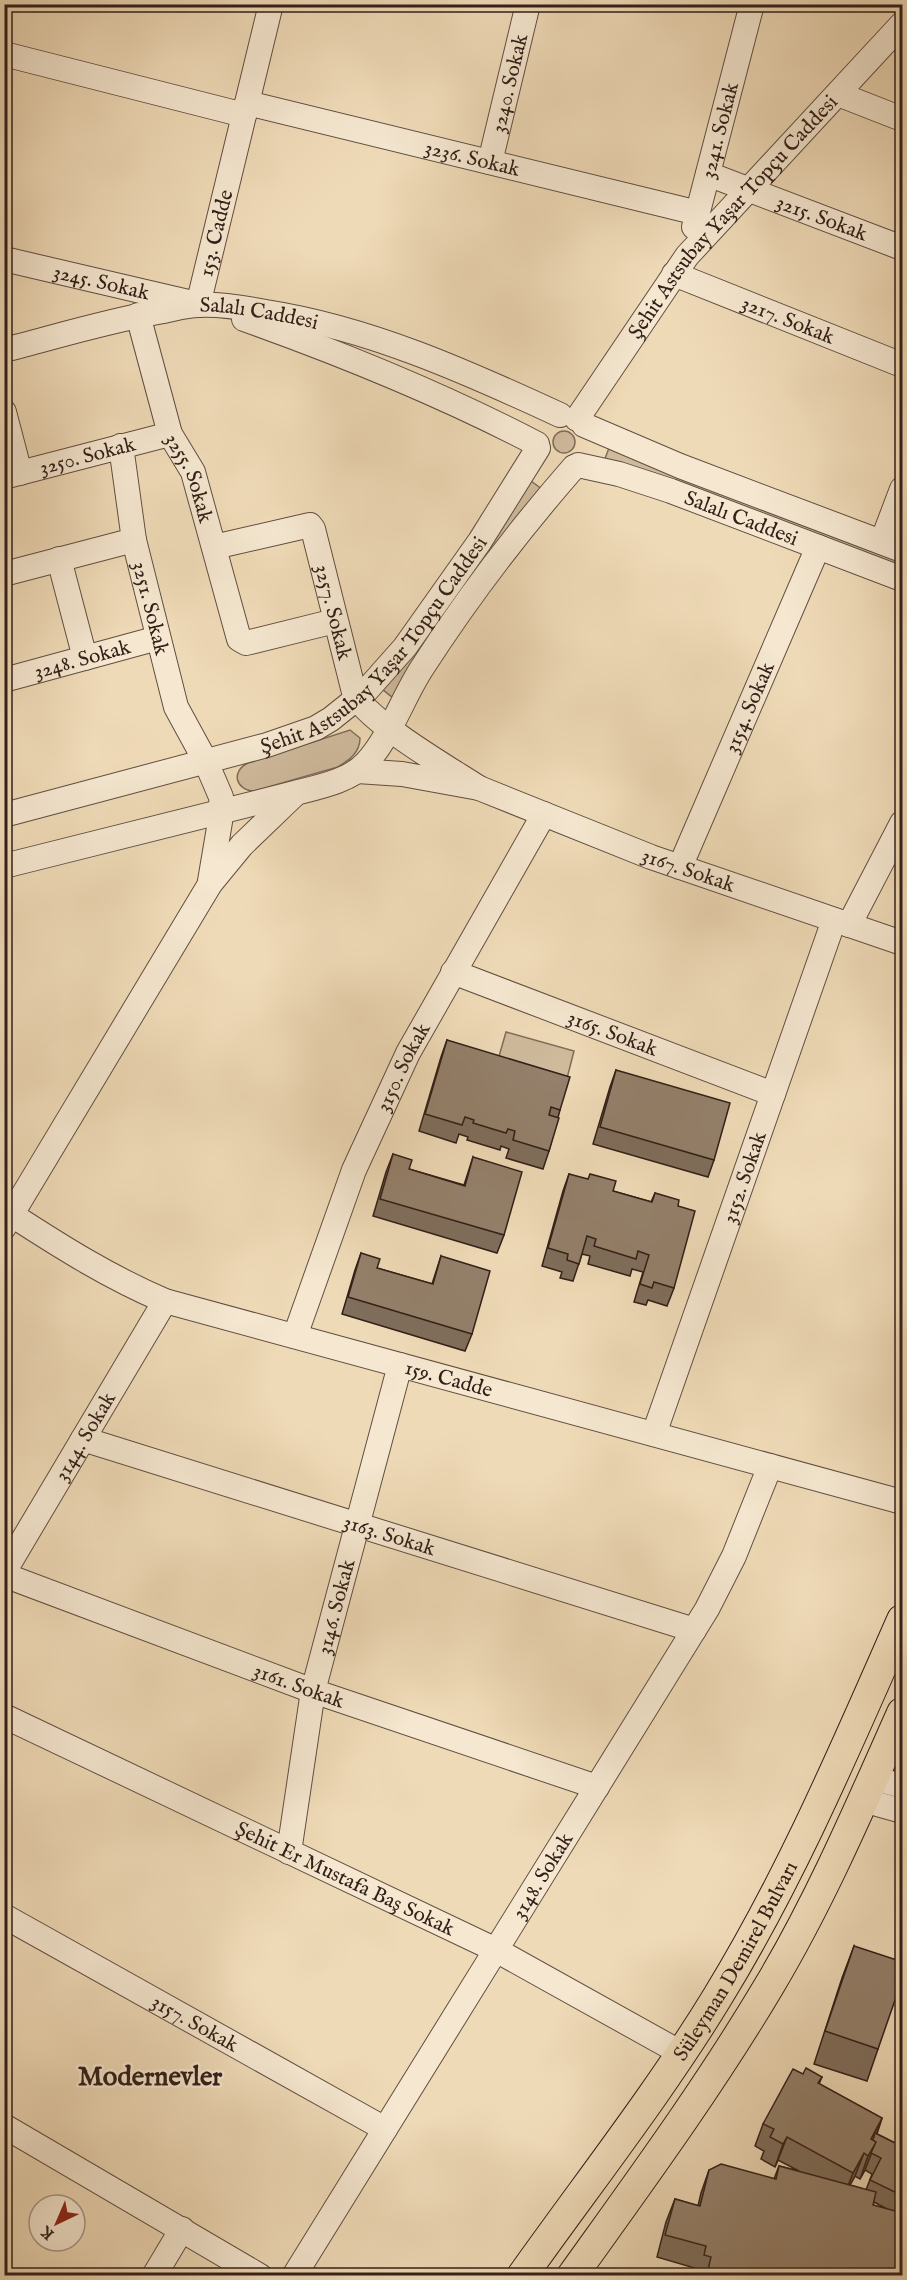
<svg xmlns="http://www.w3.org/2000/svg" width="907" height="2280" font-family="'IM FELL English',serif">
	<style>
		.green { fill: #cfba9c; stroke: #806c5a; stroke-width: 1.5 }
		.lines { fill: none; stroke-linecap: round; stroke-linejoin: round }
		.minor-casing { stroke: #614e40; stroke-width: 26 }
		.major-casing { stroke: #321f18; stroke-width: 32 }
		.minor { stroke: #f5e7d0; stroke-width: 24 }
		.major { stroke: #efdab7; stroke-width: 30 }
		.wall { fill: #7f6e5c; stroke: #321f18; stroke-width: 1.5; fill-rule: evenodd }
		.shaded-wall { fill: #685a4b; stroke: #321f18; stroke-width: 1.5 }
		.building { fill: #94806b; stroke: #321f18; stroke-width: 1.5 }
		.labels { text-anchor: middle; stroke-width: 5; stroke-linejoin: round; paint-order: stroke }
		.street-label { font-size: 21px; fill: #321f18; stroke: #f5e7d0 }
		.district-label { font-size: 27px; font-weight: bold; fill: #321f18; stroke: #f5e7d0 }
	</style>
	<rect width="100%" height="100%" fill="#efdab7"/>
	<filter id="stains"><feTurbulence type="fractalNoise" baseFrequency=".00333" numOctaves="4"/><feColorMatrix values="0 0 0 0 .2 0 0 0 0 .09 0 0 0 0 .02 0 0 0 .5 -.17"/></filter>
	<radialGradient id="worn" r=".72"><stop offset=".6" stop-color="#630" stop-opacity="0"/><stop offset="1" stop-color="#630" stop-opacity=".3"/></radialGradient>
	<path class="green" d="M553 442a11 11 0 1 1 22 0a11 11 0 1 1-22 0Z
		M609 448 902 560V570L604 461Z
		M527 478 543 490 394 696 392 697 382 689Z
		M350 730 360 738C360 753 349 760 338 767L254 791C235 790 231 771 248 763Z
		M506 1032 574 1051 564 1090 495 1070Z"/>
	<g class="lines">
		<defs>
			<g id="minor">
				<path d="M4 54 244 115"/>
				<path d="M838 94 902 119"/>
				<path id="s1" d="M247 103 698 213"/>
				<path id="s2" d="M490 162 528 4"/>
				<path id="s3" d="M708 174 902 248"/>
				<path id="s4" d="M694 227 752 4"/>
				<path id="s5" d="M4 259 188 302"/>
				<path id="s6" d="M674 274 902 365"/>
				<path id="s7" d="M198 305 271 4"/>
				<path id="s8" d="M138 315 170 434 193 472 239 639 246 643 335 621"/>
				<path d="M244 319C345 355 443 395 537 444"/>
				<path id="s9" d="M4 350C55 337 107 321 158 312 171 310 185 305 199 305 221 304 245 308 266 312 369 328 467 372 560 415"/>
				<path d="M4 412 20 473"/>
				<path id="s10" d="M577 419 687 256 902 24"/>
				<path d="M584 425 680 466 902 550"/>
				<path id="s11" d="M121 446 134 540 176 707 206 762 221 797 222 810 210 881"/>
				<path id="s12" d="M578 465 619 474 671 491 902 579"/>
				<path id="s13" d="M4 477 170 434"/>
				<path d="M882 542 902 489"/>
				<path id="s14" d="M214 547 310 525 313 529 355 696C377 727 445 766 479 788L402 774 357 771"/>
				<path d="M59 559 85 658"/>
				<path d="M4 574 134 540"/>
				<path id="s15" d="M4 680 158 638"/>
				<path id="s16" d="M479 788 651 857 902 943"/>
				<path id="s17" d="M4 815 267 745 316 728 331 719 366 691 405 647 480 541 538 448"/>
				<path d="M4 866 295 793C318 787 350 781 366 763 389 739 403 697 422 668 467 598 519 530 574 467"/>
				<path id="s18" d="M680 867 818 547"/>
				<path d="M849 925 902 823"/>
				<path id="s19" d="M453 972 773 1094"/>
				<path id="s20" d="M12 1215C63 1248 109 1277 165 1301L902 1502"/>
				<path d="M4 1227 210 884 242 845 294 795"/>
				<path id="s21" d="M295 1336 354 1170 408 1053 544 814"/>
				<path id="s22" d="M654 1434 834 920"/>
				<path id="s23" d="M83 1439 694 1630"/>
				<path id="s24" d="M4 1572 165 1301"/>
				<path id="s25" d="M4 1575 313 1691 597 1787"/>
				<path id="s26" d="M4 1716 496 1950 681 2053"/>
				<path d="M873 1778 902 1786"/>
				<path d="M863 1800 902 1811"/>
				<path id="s27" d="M289 1852 313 1691 400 1365"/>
				<path id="s28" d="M4 1916 385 2129"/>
				<path d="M4 2126 260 2276"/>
				<path d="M154 2276 182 2229"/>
				<path id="s29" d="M294 2276 707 1609 734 1556 770 1466"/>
			</g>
			<g id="major">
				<path id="s30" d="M522 2276C588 2183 659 2093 718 1996 791 1877 846 1747 902 1620"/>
				<path d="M572 2276C640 2181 709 2087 769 1986 821 1899 861 1805 902 1713"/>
			</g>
		</defs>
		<use href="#minor" class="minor-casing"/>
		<use href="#major" class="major-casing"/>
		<use href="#minor" class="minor"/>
		<use href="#major" class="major"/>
	</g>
	<path class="wall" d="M447 1040 560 1110 549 1151 543 1169 506 1158 509 1149 501 1146 500 1150 467 1140 468 1137 459 1134 456 1143 419 1131 441 1057Z
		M616 1070 714 1160 708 1177 593 1144 610 1087Z
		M393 1154 409 1169 464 1185 473 1157 504 1235 497 1253 373 1216 386 1172Z
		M569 1174 613 1191 651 1202 655 1193 678 1206 674 1288 667 1306 648 1300 646 1305 634 1302 643 1272 632 1269 630 1276 588 1264 590 1256 582 1254 573 1281 560 1278 562 1272 542 1266 563 1191Z
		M361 1253 377 1268 432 1284 441 1256 472 1334 465 1351 342 1314 355 1270Z
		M903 1887V1912L896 1910Z
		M854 1946 878 2049 867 2081 814 2064 842 1978Z
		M803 2074 822 2077 819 2084 882 2118 877 2134 901 2146 903 2143V2208L900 2212V2276H696L698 2269 657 2257 666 2222 675 2199 698 2206 701 2193 709 2170 774 2179 779 2166 799 2171 778 2160 775 2167 761 2159 764 2151 755 2146 763 2124ZM865 2170 872 2174 866 2190 850 2185 855 2176 860 2179ZM874 2202 887 2209 873 2205Z"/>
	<path class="shaded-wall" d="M882 2118 874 2141 871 2139Z
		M787 2137 778 2160 775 2167 783 2144Z
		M876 2142 865 2170 860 2179 868 2156Z
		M864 2153 855 2176 844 2196 853 2173Z"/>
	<path class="building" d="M447 1040 570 1077 560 1110 551 1107 549 1115 559 1118 549 1151 513 1140 515 1131 508 1129 506 1133 473 1123 474 1120 465 1117 462 1125 425 1114Z
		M616 1070 730 1103 714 1160 600 1127Z
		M393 1154 412 1160 409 1169 465 1186 473 1157 522 1172 504 1235 380 1199Z
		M569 1174 588 1179 590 1174 616 1181 613 1191 652 1202 655 1193 679 1200 678 1206 695 1211 674 1288 654 1282 652 1288 640 1284 649 1255 638 1251 636 1259 594 1246 596 1239 587 1236 579 1264 567 1260 568 1254 548 1248Z
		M361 1253 380 1259 377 1268 433 1284 441 1256 490 1271 472 1334 348 1297Z
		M854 1946 903 1962V1977L878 2049 825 2031Z
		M806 2068 822 2077 818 2083 882 2118 871 2139 876 2142 868 2156 864 2153 853 2173 787 2137 783 2144 770 2137 774 2129 763 2124 793 2069 803 2074Z
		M875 2133 901 2146 903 2143V2196L870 2180 881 2158 871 2153 876 2142 873 2140Z
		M721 2164 776 2179 779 2166 876 2192 873 2205 903 2213V2267L900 2276H773V2274L766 2272 765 2276H713L707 2274 711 2257 704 2255 706 2246 665 2235 675 2199 700 2206 709 2170Z"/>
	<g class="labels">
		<g class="street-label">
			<text dy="7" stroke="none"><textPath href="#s2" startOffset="81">3240. Sokak</textPath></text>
			<text dy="7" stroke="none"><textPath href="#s4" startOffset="100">3241. Sokak</textPath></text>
			<text dy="7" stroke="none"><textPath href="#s1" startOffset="232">3236. Sokak</textPath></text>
			<text dy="7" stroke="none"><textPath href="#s10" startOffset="256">Şehit Astsubay Yaşar Topçu Caddesi</textPath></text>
			<text dy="7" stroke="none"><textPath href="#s3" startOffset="122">3215. Sokak</textPath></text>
			<text dy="7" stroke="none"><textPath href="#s7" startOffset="74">153. Cadde</textPath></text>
			<text dy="7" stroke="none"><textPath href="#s5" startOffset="100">3245. Sokak</textPath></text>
			<text dy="7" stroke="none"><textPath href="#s9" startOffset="261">Salalı Caddesi</textPath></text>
			<text dy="7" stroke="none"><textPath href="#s6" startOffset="123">3217. Sokak</textPath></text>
			<text dy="7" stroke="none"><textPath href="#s13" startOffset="86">3250. Sokak</textPath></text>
			<text dy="7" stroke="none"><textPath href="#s8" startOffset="172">3255. Sokak</textPath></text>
			<text dy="7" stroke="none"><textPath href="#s12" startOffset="172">Salalı Caddesi</textPath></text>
			<text dy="7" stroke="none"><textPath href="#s11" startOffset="165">3251. Sokak</textPath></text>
			<text dy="7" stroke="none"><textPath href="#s14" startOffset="189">3257. Sokak</textPath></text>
			<text dy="7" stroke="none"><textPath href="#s17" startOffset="422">Şehit Astsubay Yaşar Topçu Caddesi</textPath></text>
			<text dy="7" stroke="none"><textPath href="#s15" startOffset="81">3248. Sokak</textPath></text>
			<text dy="7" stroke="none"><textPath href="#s18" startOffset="174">3154. Sokak</textPath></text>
			<text dy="7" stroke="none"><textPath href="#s16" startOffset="225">3167. Sokak</textPath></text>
			<text dy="7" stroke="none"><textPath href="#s19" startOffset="171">3165. Sokak</textPath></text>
			<text dy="7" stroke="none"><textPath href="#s21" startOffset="290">3150. Sokak</textPath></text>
			<text dy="7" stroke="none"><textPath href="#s22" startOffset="272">3152. Sokak</textPath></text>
			<text dy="7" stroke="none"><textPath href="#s20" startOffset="470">159. Cadde</textPath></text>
			<text dy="7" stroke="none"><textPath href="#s24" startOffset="158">3144. Sokak</textPath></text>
			<text dy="7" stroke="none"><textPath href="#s23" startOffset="321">3163. Sokak</textPath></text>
			<text dy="7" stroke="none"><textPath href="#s27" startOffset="250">3146. Sokak</textPath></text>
			<text dy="7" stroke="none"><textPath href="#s25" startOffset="315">3161. Sokak</textPath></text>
			<text dy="7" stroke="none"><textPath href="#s29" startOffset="471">3148. Sokak</textPath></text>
			<text dy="7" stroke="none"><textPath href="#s26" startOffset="378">Şehit Er Mustafa Baş Sokak</textPath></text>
			<text dy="7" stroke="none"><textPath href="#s30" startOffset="381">Süleyman Demirel Bulvarı</textPath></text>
			<text dy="7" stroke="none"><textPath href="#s28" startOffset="219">3157. Sokak</textPath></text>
		</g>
		<g class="district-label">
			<text x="150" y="2085">Modernevler</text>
		</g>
	</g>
	<rect width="907" height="2280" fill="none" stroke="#efdab7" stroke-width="24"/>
	<rect x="6" y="6" width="895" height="2268" fill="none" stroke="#321f18" stroke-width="3"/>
	<rect x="12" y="12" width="883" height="2256" fill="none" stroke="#321f18" stroke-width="1.5"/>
	<g transform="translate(57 2223) rotate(224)"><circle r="28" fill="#f5e7d0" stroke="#a79786" stroke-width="1.5"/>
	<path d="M0-4.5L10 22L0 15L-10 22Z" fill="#8f2418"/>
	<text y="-9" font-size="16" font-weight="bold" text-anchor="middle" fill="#321f18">K</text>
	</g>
	<rect width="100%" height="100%" filter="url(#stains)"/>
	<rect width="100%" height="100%" fill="url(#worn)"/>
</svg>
